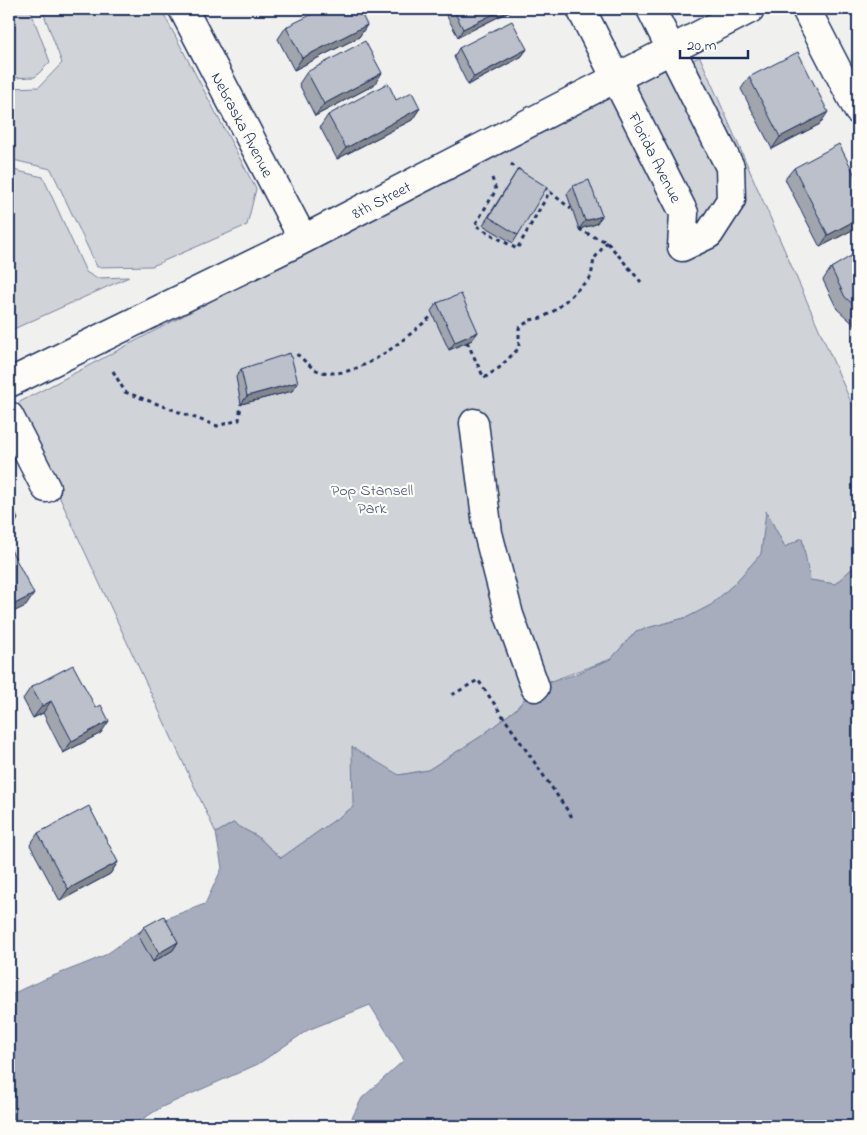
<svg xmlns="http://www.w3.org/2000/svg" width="867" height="1135" font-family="'Indie Flower',sans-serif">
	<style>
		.green { fill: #d0d3d8; stroke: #76819b }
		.water { fill: #a7adbd; stroke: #6f7b97 }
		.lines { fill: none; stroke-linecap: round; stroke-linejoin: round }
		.minor-casing { stroke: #1b2f5e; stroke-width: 31 }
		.path { stroke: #1b2f5e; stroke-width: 3; stroke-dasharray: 4 4; stroke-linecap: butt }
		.minor { stroke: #fdfcf7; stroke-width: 28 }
		.wall { fill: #a1a5ae; stroke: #1b2f5e }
		.shaded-wall { fill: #83868d; stroke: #1b2f5e }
		.building { fill: #bbc0ca; stroke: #1b2f5e }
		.labels { text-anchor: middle; stroke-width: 4.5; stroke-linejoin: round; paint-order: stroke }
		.street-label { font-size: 16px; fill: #1b2f5e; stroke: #fdfcf7 }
		.park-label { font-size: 16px; fill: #48587c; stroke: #fdfcf7 }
	</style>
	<rect width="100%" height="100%" fill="#f0f0ee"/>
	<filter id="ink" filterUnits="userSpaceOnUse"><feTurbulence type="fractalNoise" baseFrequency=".02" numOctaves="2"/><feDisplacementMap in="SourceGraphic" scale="10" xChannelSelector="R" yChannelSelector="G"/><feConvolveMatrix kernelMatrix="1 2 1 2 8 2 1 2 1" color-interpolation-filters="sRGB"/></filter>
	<g filter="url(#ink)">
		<path class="green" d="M9 9H30L50 62 35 77 9 78Z
			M42 9H161L256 189 247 225 152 266 97 267 51 169 9 159V88L39 87 62 63Z
			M700 57 858 418V563L835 584 809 580 802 538 785 547 767 513 761 554 734 584 711 605 688 617 636 631 611 659 535 687 516 709 480 737 428 770 399 775 281 858 258 837 233 823 216 833 16 404 611 90Z
			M9 169 43 177 86 272 96 278 129 277 9 331Z"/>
		<path class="water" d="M766 511 785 547 802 538 810 580 835 584 858 563V1126H348L362 1098 404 1060 370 1005 308 1030 258 1064 162 1107 131 1126H9V996C39 979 73 970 105 955 115 949 124 941 134 935 156 921 181 913 205 904L222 868 216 833 233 823 258 837 281 858 353 807 352 747 399 775 428 770 480 737 516 709 535 687 573 675 611 659 636 631 688 617 711 605 734 584 761 554Z"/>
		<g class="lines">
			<defs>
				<g id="minor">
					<path id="s1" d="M183 9 303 239"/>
					<path id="s2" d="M581 9 684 213 682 247 709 234 731 200 730 167 651 9"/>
					<path d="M806 9 858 110"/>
					<path id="s3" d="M9 383 296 243 750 9"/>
					<path d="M9 416 46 488"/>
					<path d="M474 423 488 533 509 615 535 687"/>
				</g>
			</defs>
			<use href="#minor" class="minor-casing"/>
			<path class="path" d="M511 164 520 171
				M492 178 496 190 475 225 517 249 550 191
				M544 187 571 209
				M579 229 592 236 607 242 641 282
				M467 342 484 378 499 368 519 348V328L530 320 542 318 557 309 591 277 594 259 607 242
				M289 359 298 355C304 360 312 369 319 371 358 383 405 338 433 315
				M113 371 125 392 217 426 239 420 241 404
				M452 695 478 680 572 817"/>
			<use href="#minor" class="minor"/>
		</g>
		<path class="wall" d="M443 9H513L512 10 458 37Z
			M367 25 359 37 294 70 278 39 286 27Z
			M459 48 527 49 521 57 468 85 454 57Z
			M307 72 374 85 315 116 299 84Z
			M749 77 820 124 772 149 741 89Z
			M396 100 420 108 412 120 337 159 320 127 328 115Z
			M794 168 858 227 820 247 785 179Z
			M518 169V235L513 243 483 225Z
			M573 186 602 216 596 224 579 229 567 194Z
			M858 254V328L837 309 823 280 831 268Z
			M437 303 478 332 472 340 449 350 431 311Z
			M241 369 298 382 292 391 241 404 236 377Z
			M31 687 101 733 63 753 43 713 33 718 23 699Z
			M38 833 118 862 110 874 60 901 30 845Z
			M144 927 178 942 173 950 153 962 138 935Z"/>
		<path class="shaded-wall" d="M504 9H513L512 10 458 37 463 29Z
			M367 25 359 37 294 70 302 58Z
			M527 49 521 57 468 85 474 77Z
			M382 73 374 85 315 116 324 104Z
			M420 108 412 120 337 159 346 148Z
			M828 112 820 124 772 149 780 137Z
			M602 216 596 224 579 229 585 221Z
			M858 219V227L820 247 828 235Z
			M478 332 472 340 449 350 455 342Z
			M298 382 292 391 241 404 247 396Z
			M18 519 10 531H9V524Z
			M34 594 26 606 9 614V607Z
			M51 701 43 713 33 718 42 706Z
			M109 721 101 733 63 753 72 741Z
			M118 862 110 874 60 901 68 889Z
			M178 942 173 950 153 962 159 953Z"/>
		<path class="building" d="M323 9H359L367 25 302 58 286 27Z
			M453 9H504L463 29Z
			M512 21 527 49 474 77 459 48Z
			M365 41 382 73 324 104 307 72Z
			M798 52 828 112 780 137 749 77Z
			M388 83 396 100 412 92 420 108 346 148 328 115Z
			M839 144 858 181V219L828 235 794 168Z
			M518 169 547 187 518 235 489 217Z
			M589 180 602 216 585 221 573 186Z
			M858 254V309L845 297 831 268 851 256Z
			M461 294 478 332 455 342 437 303Z
			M290 353 298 382 247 396 241 369Z
			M9 501 18 519 9 524Z
			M9 546 34 594 9 607Z
			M73 665 96 708 101 705 109 721 72 741 51 701 42 706 31 687Z
			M89 806 118 862 68 889 38 833Z
			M9 865 13 876 9 878Z
			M164 916 178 942 159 953 144 927Z"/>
	</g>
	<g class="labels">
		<g class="street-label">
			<text dy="6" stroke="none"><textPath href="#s1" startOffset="130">Nebraska Avenue</textPath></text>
			<text dy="6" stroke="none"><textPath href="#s2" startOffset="166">Florida Avenue</textPath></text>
			<text dy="6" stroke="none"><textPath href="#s3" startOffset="415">8th Street</textPath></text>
		</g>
		<g class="park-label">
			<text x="372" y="495">Pop Stansell<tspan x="372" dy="18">Park</tspan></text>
		</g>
	</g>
	<rect width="867" height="1135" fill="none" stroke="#fdfcf7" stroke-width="30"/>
	<rect x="15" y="15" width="837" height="1105" fill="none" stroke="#1b2f5e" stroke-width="2" filter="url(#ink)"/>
	<path d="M680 50v8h68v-8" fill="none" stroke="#1b2f5e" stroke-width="2.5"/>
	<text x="687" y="50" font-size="15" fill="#1b2f5e" stroke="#fdfcf7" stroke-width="4" paint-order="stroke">20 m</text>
</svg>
